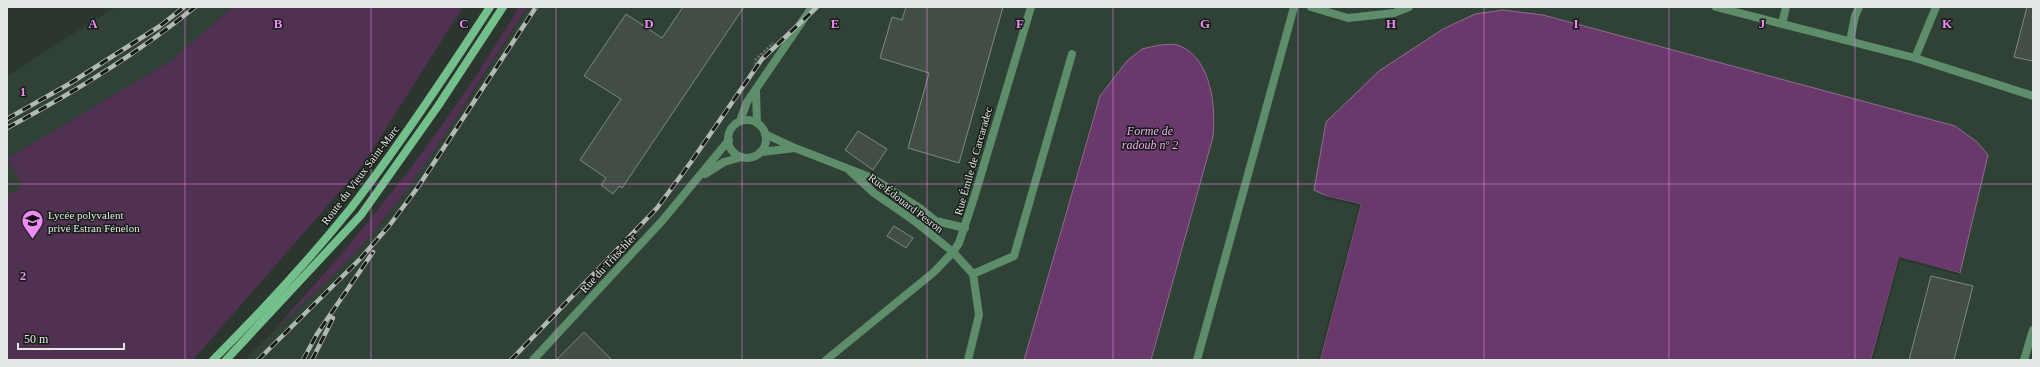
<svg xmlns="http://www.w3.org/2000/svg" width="2040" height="367" font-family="'Times New Roman',serif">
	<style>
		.built { fill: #304135 }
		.green { fill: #503151 }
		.water { fill: #69396b; stroke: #8e6e90 }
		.pier { fill: #2b362e }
		.building { fill: #424d45; stroke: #7d8a81 }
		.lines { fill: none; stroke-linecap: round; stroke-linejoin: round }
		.path { stroke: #6b746d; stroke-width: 2.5; stroke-dasharray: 2 2; stroke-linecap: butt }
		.lane { stroke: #5e8d6c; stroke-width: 8 }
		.street { stroke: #5e8d6c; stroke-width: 8 }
		.secondary { stroke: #73c08c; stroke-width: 8 }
		.rail-casing { stroke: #b1b9b3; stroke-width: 4.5 }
		.rail { stroke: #171c18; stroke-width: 3; stroke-dasharray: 9; stroke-linecap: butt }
		.grid { fill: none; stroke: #f08bf5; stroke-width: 1; stroke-opacity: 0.55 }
		.labels { text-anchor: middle; stroke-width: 3; stroke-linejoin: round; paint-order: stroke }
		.street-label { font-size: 11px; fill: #e3eae5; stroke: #171c18 }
		.poi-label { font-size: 11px; fill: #e3eae5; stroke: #171c18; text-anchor: start }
		.water-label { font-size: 12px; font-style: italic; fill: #f4abf6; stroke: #171c18 }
		.grid-label { font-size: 13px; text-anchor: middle; font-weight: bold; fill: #f08bf5; stroke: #171c18; stroke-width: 3; stroke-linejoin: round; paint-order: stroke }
	</style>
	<rect width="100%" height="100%" fill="#2b362e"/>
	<path class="built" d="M115 7H232L172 60 8 159 23 183 7 283V76Z
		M528 7H2033V360H1871L1899 257 1960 273 1586 27 1543 15 1361 204 1320 360H1151L1213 137 1215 120 1210 82 1114 79 1100 96 1094 112 1024 360H244L350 258 381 224 472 95Z"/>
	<path class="green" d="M232 7H463L362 166 193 360H7V195L19 189 22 183 7 159 172 60Z
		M519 7H528C479 79 436 155 381 223 349 263 308 299 270 334 296 305 323 276 348 246 411 171 469 91 519 7Z"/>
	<path class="water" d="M1503 10 1543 15 1955 126 1977 142 1988 155 1960 273 1899 258 1871 360H1320L1361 204 1329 197 1314 190 1326 122 1379 71 1443 29 1475 14Z
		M1159 45C1165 45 1175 43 1180 46 1212 59 1216 109 1213 137L1151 360H1024L1100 96 1127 61 1142 49Z"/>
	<path class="pier" d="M1321 195 1361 204 1320 360H1318L1359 206 1328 199Z
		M1899 257 1960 273 1959 275 1900 260 1873 360H1871Z"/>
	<path class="building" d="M683 7H744L622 188 619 186 613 194 601 185 606 178 580 160 621 99 584 76 626 14 662 38Z
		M906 7H1003L959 163 908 148 929 73 880 58 892 17 902 20Z
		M2027 7H2033V61L2014 57Z
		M858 131 887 149 873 170 845 150Z
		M894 226 913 238 906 248 887 236Z
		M1931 276 1973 286 1954 360H1909Z
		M584 332 612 360H556Z"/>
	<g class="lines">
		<path class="path" d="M757 68 755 62 756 59 773 43"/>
		<path class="lane" d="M1311 7 1348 18 1394 13 1409 7
			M1716 7 1915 58 2033 96
			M1782 24 1786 7
			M1850 41 1855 16 1859 7
			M1915 58 1936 7
			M921 209 936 221 965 228
			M913 220 953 252 973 274 979 315 968 360
			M973 274 1014 256 1072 54
			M826 360 934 272 953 252 959 243 974 198 1031 7
			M1197 360 1294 7
			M2024 360 2033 330"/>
		<path class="street" d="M756 91 757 123
			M728 139a19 19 0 1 1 38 0a19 19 0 1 1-38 0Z
			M740 121 747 102 812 7
			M765 134 795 148 872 178 921 209
			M761 152 795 148
			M850 171 874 193 913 220
			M705 174 724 162 742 157
			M533 360 662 221 729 140"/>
		<path class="secondary" d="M213 360C260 313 309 260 351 208 401 143 446 75 490 7
			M226 360 361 215 438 106 503 7"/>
		<defs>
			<path id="rail" d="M7 119 69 84 160 26 184 7
				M7 128C73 93 137 54 195 7
				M258 360 360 259 389 226 418 187 536 7
				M303 360 317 334 373 252
				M312 360 333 318
				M511 360 657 208 691 162 762 59 817 7"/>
		</defs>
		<use href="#rail" class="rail-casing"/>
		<use href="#rail" class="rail"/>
	</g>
	<path class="grid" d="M185 7V360M371 7V360M556 7V360M742 7V360M927 7V360M1113 7V360M1298 7V360M1484 7V360M1669 7V360M1855 7V360M7 184H2033"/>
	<defs>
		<symbol id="school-pin" viewBox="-11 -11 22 30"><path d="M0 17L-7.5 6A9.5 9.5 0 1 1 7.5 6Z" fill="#f08bf5" stroke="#171c18"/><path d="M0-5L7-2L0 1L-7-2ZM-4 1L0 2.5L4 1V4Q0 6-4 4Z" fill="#111"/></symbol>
	</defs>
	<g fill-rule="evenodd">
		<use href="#school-pin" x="20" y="208" width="25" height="34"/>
	</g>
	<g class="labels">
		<g class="street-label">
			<text transform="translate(973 161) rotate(-74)" y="4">Rue Émile de Carcaradec</text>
			<text transform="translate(360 175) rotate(-53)" y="4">Route du Vieux Saint-Marc</text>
			<text transform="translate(906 203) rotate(37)" y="4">Rue Édouard Pesron</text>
			<text transform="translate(608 263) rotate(-47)" y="4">Rue du Tritschler</text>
		</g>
		<g class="poi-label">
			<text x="48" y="219">Lycée polyvalent<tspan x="48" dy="13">privé Estran Fénelon</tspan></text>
		</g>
		<g class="water-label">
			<text x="1150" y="135">Forme de<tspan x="1150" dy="14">radoub nº 2</tspan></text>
		</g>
	</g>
	<g class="grid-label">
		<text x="93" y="28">A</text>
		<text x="278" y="28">B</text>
		<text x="464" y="28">C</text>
		<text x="649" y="28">D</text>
		<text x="835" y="28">E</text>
		<text x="1020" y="28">F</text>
		<text x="1205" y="28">G</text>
		<text x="1391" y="28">H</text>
		<text x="1576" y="28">I</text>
		<text x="1762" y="28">J</text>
		<text x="1947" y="28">K</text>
		<text x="23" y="96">1</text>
		<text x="23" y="280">2</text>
	</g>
	<rect width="2040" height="367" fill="none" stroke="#e3eae5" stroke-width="16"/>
	<path d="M18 343v6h106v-6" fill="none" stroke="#e3eae5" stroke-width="2"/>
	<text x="24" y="343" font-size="12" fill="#e3eae5" stroke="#171c18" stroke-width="3" paint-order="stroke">50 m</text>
</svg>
